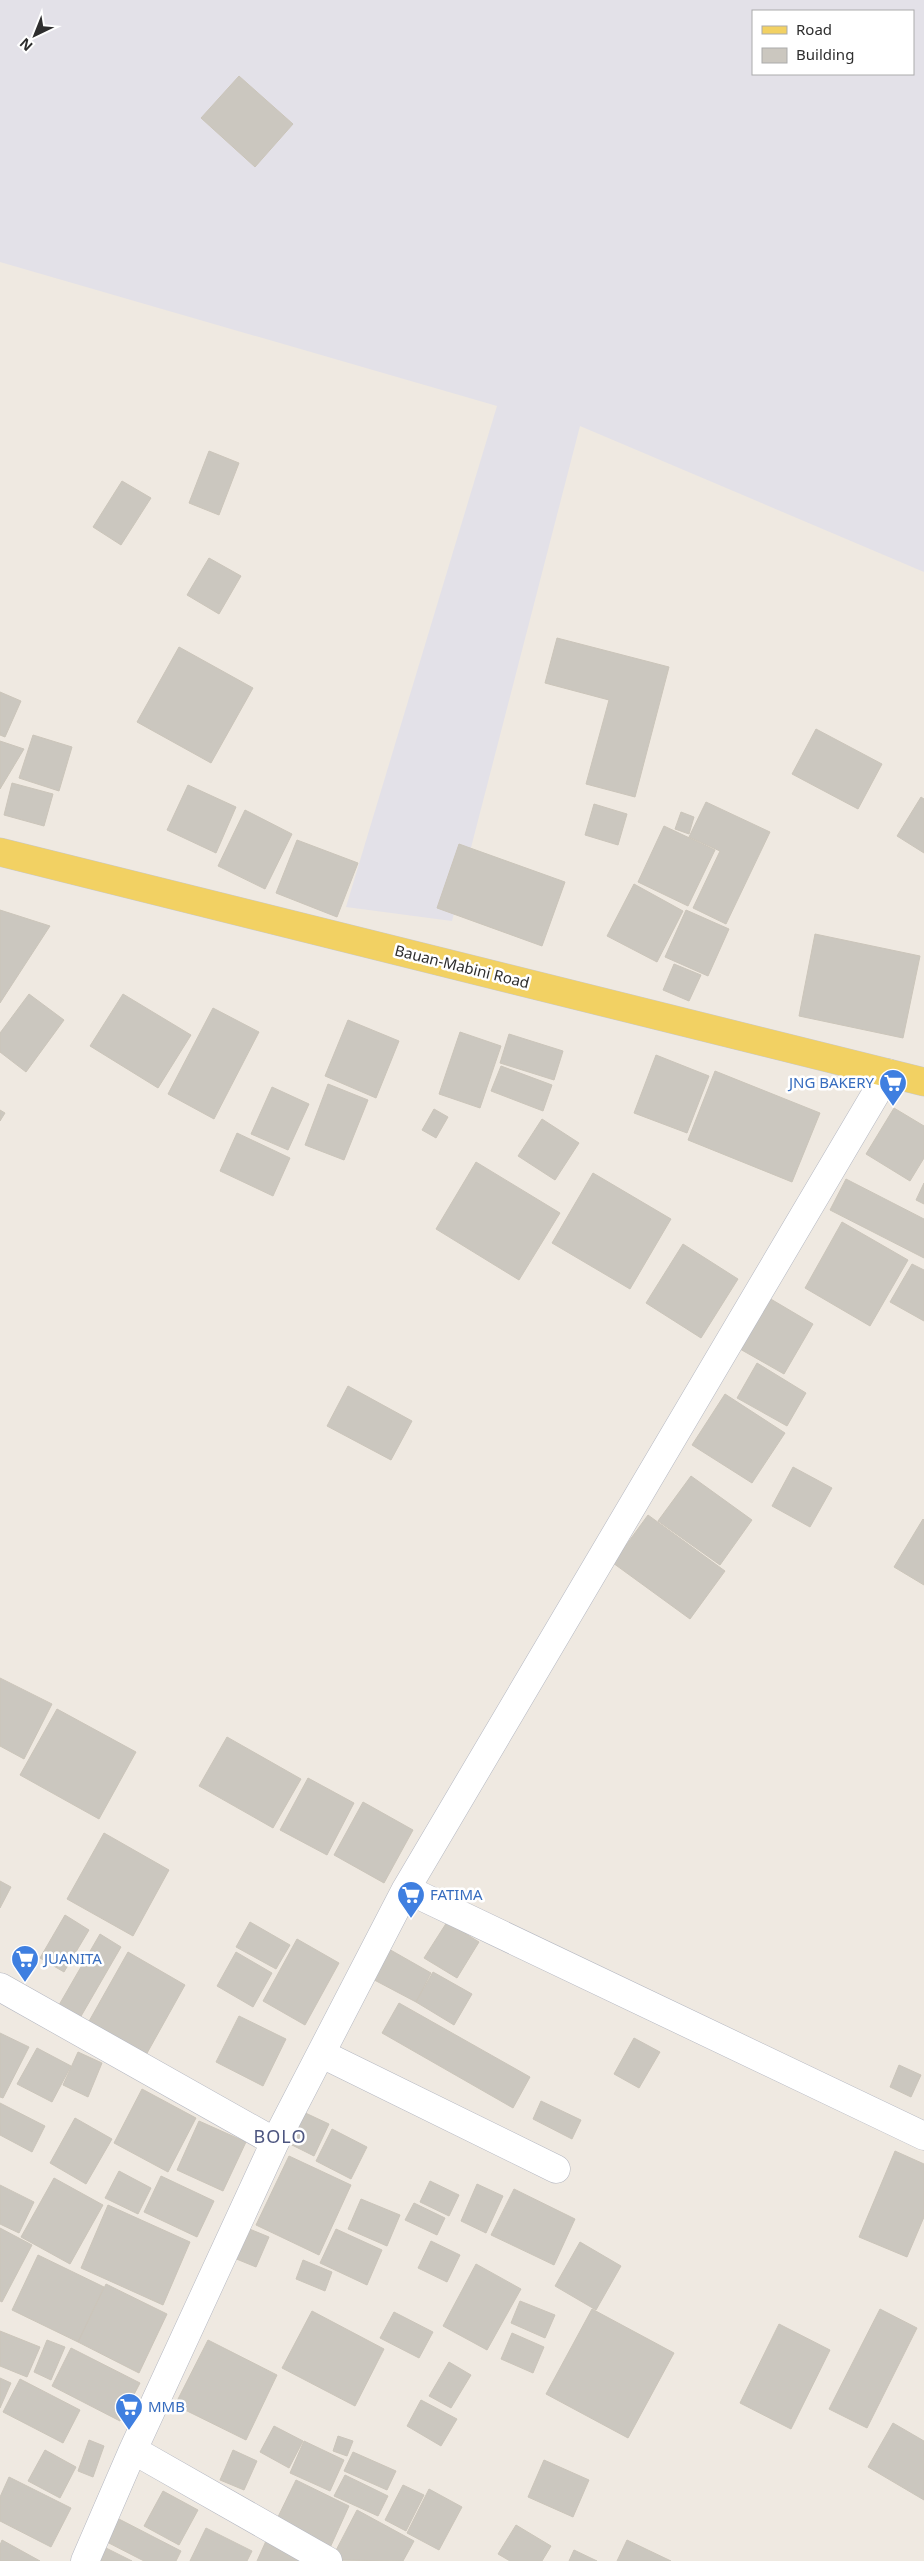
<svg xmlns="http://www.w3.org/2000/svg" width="924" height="2561" font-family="'Noto Sans',sans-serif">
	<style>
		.industrial { fill: #e3e1e8; fill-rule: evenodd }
		.building { fill: #cbc7bf; stroke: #cbc5ba }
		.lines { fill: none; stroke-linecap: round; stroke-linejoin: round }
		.minor-casing { stroke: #b4b7c1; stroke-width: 29 }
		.major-casing { stroke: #c9c9c9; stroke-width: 29 }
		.minor { stroke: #fff; stroke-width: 28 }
		.major { stroke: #f2d163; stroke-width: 28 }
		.labels { text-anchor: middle; stroke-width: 5; stroke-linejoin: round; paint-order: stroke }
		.street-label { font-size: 15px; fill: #2e2e2e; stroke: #fff }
		.shop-label { font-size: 15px; fill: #366cbe; stroke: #fff; text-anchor: start }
		.quarter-label { font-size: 18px; letter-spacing: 1px; fill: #4d5680; stroke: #fff }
	</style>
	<rect width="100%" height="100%" fill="#efe9e1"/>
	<path class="industrial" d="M0 0H924V572L580 426 452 921 346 907 497 406 0 262ZM753 11H913V74H753Z"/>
	<path class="building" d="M239 76 293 124 255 167 201 118Z
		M209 451 239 463 219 515 189 503Z
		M122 481 151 498 121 545 93 527Z
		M209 558 241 576 219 614 187 595Z
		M557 638 669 667 635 797 586 784 609 700 545 683Z
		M179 647 253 688 211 763 137 722Z
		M0 692 21 701 5 737 0 735Z
		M816 729 882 764 858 809 792 774Z
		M33 735 72 747 59 791 19 778Z
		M0 741 24 749 0 789Z
		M12 783 53 794 44 826 4 815Z
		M188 785 236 807 216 853 167 830Z
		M921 797 924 799V853L897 836Z
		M706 802 770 832 726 924 693 908 720 851 689 837Z
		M594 804 627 814 618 845 585 835Z
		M245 810 292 834 265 889 218 866Z
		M681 812 694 817 689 834 675 829Z
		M664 826 715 850 688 906 638 882Z
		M297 840 358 863 337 917 276 893Z
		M459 844 565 882 542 946 437 908Z
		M634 884 683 911 657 962 607 936Z
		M0 910 50 926 0 1003Z
		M686 910 729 929 708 976 665 957Z
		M815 934 920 956 903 1038 799 1016Z
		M674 964 701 975 689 1001 663 990Z
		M29 994 64 1020 26 1072 0 1052V1033Z
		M123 994 191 1035 158 1088 90 1046Z
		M213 1008 259 1032 214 1119 168 1094Z
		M348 1020 399 1041 376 1098 325 1076Z
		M460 1032 501 1046 480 1108 439 1094Z
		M509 1034 563 1051 554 1080 500 1063Z
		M656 1055 709 1076 687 1133 634 1113Z
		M501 1066 552 1085 543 1111 491 1091Z
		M715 1071 820 1113 792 1182 688 1140Z
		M328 1084 368 1100 344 1160 305 1145Z
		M272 1087 309 1104 288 1150 251 1134Z
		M894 1108 924 1126V1158L910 1181 866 1154Z
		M434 1109 448 1117 436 1138 422 1130Z
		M0 1110 5 1113 0 1121Z
		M542 1119 579 1143 555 1180 518 1156Z
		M237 1133 290 1158 273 1196 220 1171Z
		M476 1162 560 1213 519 1280 436 1229Z
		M593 1173 671 1219 630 1289 552 1243Z
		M846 1179 924 1219V1258L830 1210Z
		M924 1183V1204L916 1200Z
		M842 1222 908 1260 870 1326 805 1288Z
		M683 1244 738 1279 701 1338 646 1303Z
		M912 1264 924 1270V1321L890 1302Z
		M769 1298 813 1324 784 1374 740 1349Z
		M757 1363 806 1393 787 1426 737 1398Z
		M348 1386 412 1421 391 1460 327 1426Z
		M725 1394 785 1433 752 1483 692 1445Z
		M793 1467 832 1488 810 1527 772 1506Z
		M691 1476 752 1520 720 1565 658 1521Z
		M648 1515 725 1571 690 1619 613 1563Z
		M923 1519 924 1520V1585L894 1567Z
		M0 1678 52 1704 24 1759 0 1746Z
		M57 1709 136 1752 99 1819 20 1775Z
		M227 1737 301 1779 273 1828 199 1786Z
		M308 1778 354 1803 327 1855 280 1830Z
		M363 1802 413 1830 384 1883 334 1855Z
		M104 1833 169 1870 133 1936 67 1899Z
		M0 1881 11 1887 0 1908Z
		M65 1915 89 1930 64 1972 40 1958Z
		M250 1922 290 1945 276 1969 236 1947Z
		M447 1922 479 1942 457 1978 424 1958Z
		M100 1934 121 1947 80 2018 59 2005Z
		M297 1939 339 1963 305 2025 263 2001Z
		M380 1944 431 1973 416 2002 363 1974Z
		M128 1952 185 1985 146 2055 88 2023Z
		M236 1952 272 1973 253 2007 217 1986Z
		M433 1972 472 1994 454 2025 416 2002Z
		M399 2003 530 2077 513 2108 382 2033Z
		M239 2016 286 2039 263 2086 216 2062Z
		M0 2033 29 2047 3 2098 0 2097Z
		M634 2038 660 2052 639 2088 614 2074Z
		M37 2048 71 2066 52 2102 17 2084Z
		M78 2052 102 2063 88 2097 63 2085Z
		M899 2065 921 2075 911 2097 890 2087Z
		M142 2089 196 2118 168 2172 114 2143Z
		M541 2101 581 2120 572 2139 533 2119Z
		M0 2103 45 2126 32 2152 0 2135Z
		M299 2110 329 2124 314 2156 284 2141Z
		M75 2118 112 2139 86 2184 50 2163Z
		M199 2121 246 2142 223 2191 177 2170Z
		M332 2129 367 2147 351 2179 316 2161Z
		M895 2151 924 2164V2217L907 2257 859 2237Z
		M289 2156 351 2185 319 2255 256 2225Z
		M119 2171 151 2188 138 2214 105 2198Z
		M161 2176 214 2201 197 2237 144 2212Z
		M54 2178 103 2205 70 2264 21 2237Z
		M430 2181 459 2195 449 2216 420 2202Z
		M477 2184 503 2196 486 2233 461 2221Z
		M0 2185 34 2202 19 2233 0 2224Z
		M514 2189 575 2219 554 2265 491 2235Z
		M361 2199 400 2215 387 2246 348 2229Z
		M414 2203 445 2218 437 2235 405 2220Z
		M108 2205 190 2242 163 2305 81 2268Z
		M0 2228 32 2245 2 2302 0 2301Z
		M247 2228 269 2237 256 2267 234 2258Z
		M336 2229 382 2250 367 2285 320 2263Z
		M431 2241 460 2255 447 2282 418 2268Z
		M580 2242 621 2266 596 2310 555 2286Z
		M38 2255 104 2287 78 2342 12 2310Z
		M303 2260 332 2272 325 2291 296 2279Z
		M476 2264 521 2289 487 2350 443 2326Z
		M106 2284 167 2314 139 2373 78 2342Z
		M520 2301 555 2315 545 2338 511 2323Z
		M592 2309 674 2353 628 2438 546 2394Z
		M880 2309 917 2328 867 2428 829 2409Z
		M312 2311 384 2349 355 2406 282 2368Z
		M394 2312 433 2332 419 2358 380 2338Z
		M779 2324 830 2350 791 2429 740 2403Z
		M0 2331 40 2347 27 2377 0 2366Z
		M512 2333 544 2347 533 2373 501 2359Z
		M47 2340 65 2347 51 2380 34 2372Z
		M208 2340 277 2375 246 2440 175 2405Z
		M71 2348 140 2383 120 2421 52 2386Z
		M449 2362 471 2375 451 2408 429 2396Z
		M0 2378 11 2383 0 2408Z
		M20 2379 80 2410 63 2443 3 2412Z
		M421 2400 457 2419 441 2446 407 2426Z
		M893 2423 924 2441V2500L868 2467Z
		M274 2426 303 2441 289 2468 260 2452Z
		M338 2436 353 2441 347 2456 333 2451Z
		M89 2440 104 2446 93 2477 78 2471Z
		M304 2441 344 2460 330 2491 290 2473Z
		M45 2450 76 2467 60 2498 28 2481Z
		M233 2450 257 2461 244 2490 220 2480Z
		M353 2452 396 2471 387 2490 344 2471Z
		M544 2460 589 2480 573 2517 528 2497Z
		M345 2475 388 2496 378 2516 334 2496Z
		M9 2477 71 2508 51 2547 0 2521V2497Z
		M296 2480 349 2506 329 2550 275 2523Z
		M403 2485 424 2495 406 2531 385 2520Z
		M429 2489 462 2507 439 2550 407 2533Z
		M163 2491 198 2510 179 2545 144 2526Z
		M357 2510 414 2541 403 2561 331 2560Z
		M117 2518 181 2551 176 2561H144L105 2541Z
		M516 2525 551 2546 542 2561H510L498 2554Z
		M206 2528 252 2551 247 2561H190Z
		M2 2540 40 2561H0V2545Z
		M627 2540 671 2561H617Z
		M266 2541 309 2561H257Z
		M106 2548 132 2561H99Z
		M574 2550 597 2561H569Z"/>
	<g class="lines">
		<defs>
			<path id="minor" d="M406 1889 924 2136
				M0 1987 275 2142
				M322 2054 556 2169
				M133 2450 328 2561
				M85 2561 133 2450 275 2142 406 1889 888 1073"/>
			<path id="major" d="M0 852 924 1082"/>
		</defs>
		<use href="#minor" class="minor-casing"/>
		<use href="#major" class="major-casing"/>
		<use href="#minor" class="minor"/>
		<use href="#major" class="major"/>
	</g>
	<defs>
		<symbol id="supermarket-pin" viewBox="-11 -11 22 30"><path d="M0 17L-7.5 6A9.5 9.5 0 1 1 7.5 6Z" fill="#3f7fe0" stroke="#fff"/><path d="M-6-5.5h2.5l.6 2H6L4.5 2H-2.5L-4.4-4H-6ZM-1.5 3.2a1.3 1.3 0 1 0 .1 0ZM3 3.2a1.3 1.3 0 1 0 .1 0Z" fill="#fff"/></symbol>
	</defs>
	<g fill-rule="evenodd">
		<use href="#supermarket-pin" x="877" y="1067" width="32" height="43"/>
		<use href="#supermarket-pin" x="395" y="1879" width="32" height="43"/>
		<use href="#supermarket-pin" x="9" y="1943" width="32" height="43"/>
		<use href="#supermarket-pin" x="113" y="2391" width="32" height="43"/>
	</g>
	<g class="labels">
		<g class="street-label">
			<text transform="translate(462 967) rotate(14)" y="5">Bauan-Mabini Road</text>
		</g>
		<g class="shop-label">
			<text x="874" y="1088" text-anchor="end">JNG BAKERY</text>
			<text x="430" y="1900">FATIMA</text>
			<text x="44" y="1964">JUANITA</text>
			<text x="148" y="2412">MMB</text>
		</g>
		<g class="quarter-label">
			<text x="280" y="2143">BOLO</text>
		</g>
	</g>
	<rect x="752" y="10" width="162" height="65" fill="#ffffff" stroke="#ababab"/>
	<rect x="762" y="26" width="25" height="8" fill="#f2d163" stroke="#ababab"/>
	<text x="796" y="35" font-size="15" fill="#2e2e2e">Road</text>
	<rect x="762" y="48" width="25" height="15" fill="#cbc7bf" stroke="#ababab"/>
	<text x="796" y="60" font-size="15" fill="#2e2e2e">Building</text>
	<g transform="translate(35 35) rotate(223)" stroke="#ffffff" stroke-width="4" paint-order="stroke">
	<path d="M0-4L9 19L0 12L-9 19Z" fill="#2e2e2e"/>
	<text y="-8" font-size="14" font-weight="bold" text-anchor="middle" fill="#2e2e2e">N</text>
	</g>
</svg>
